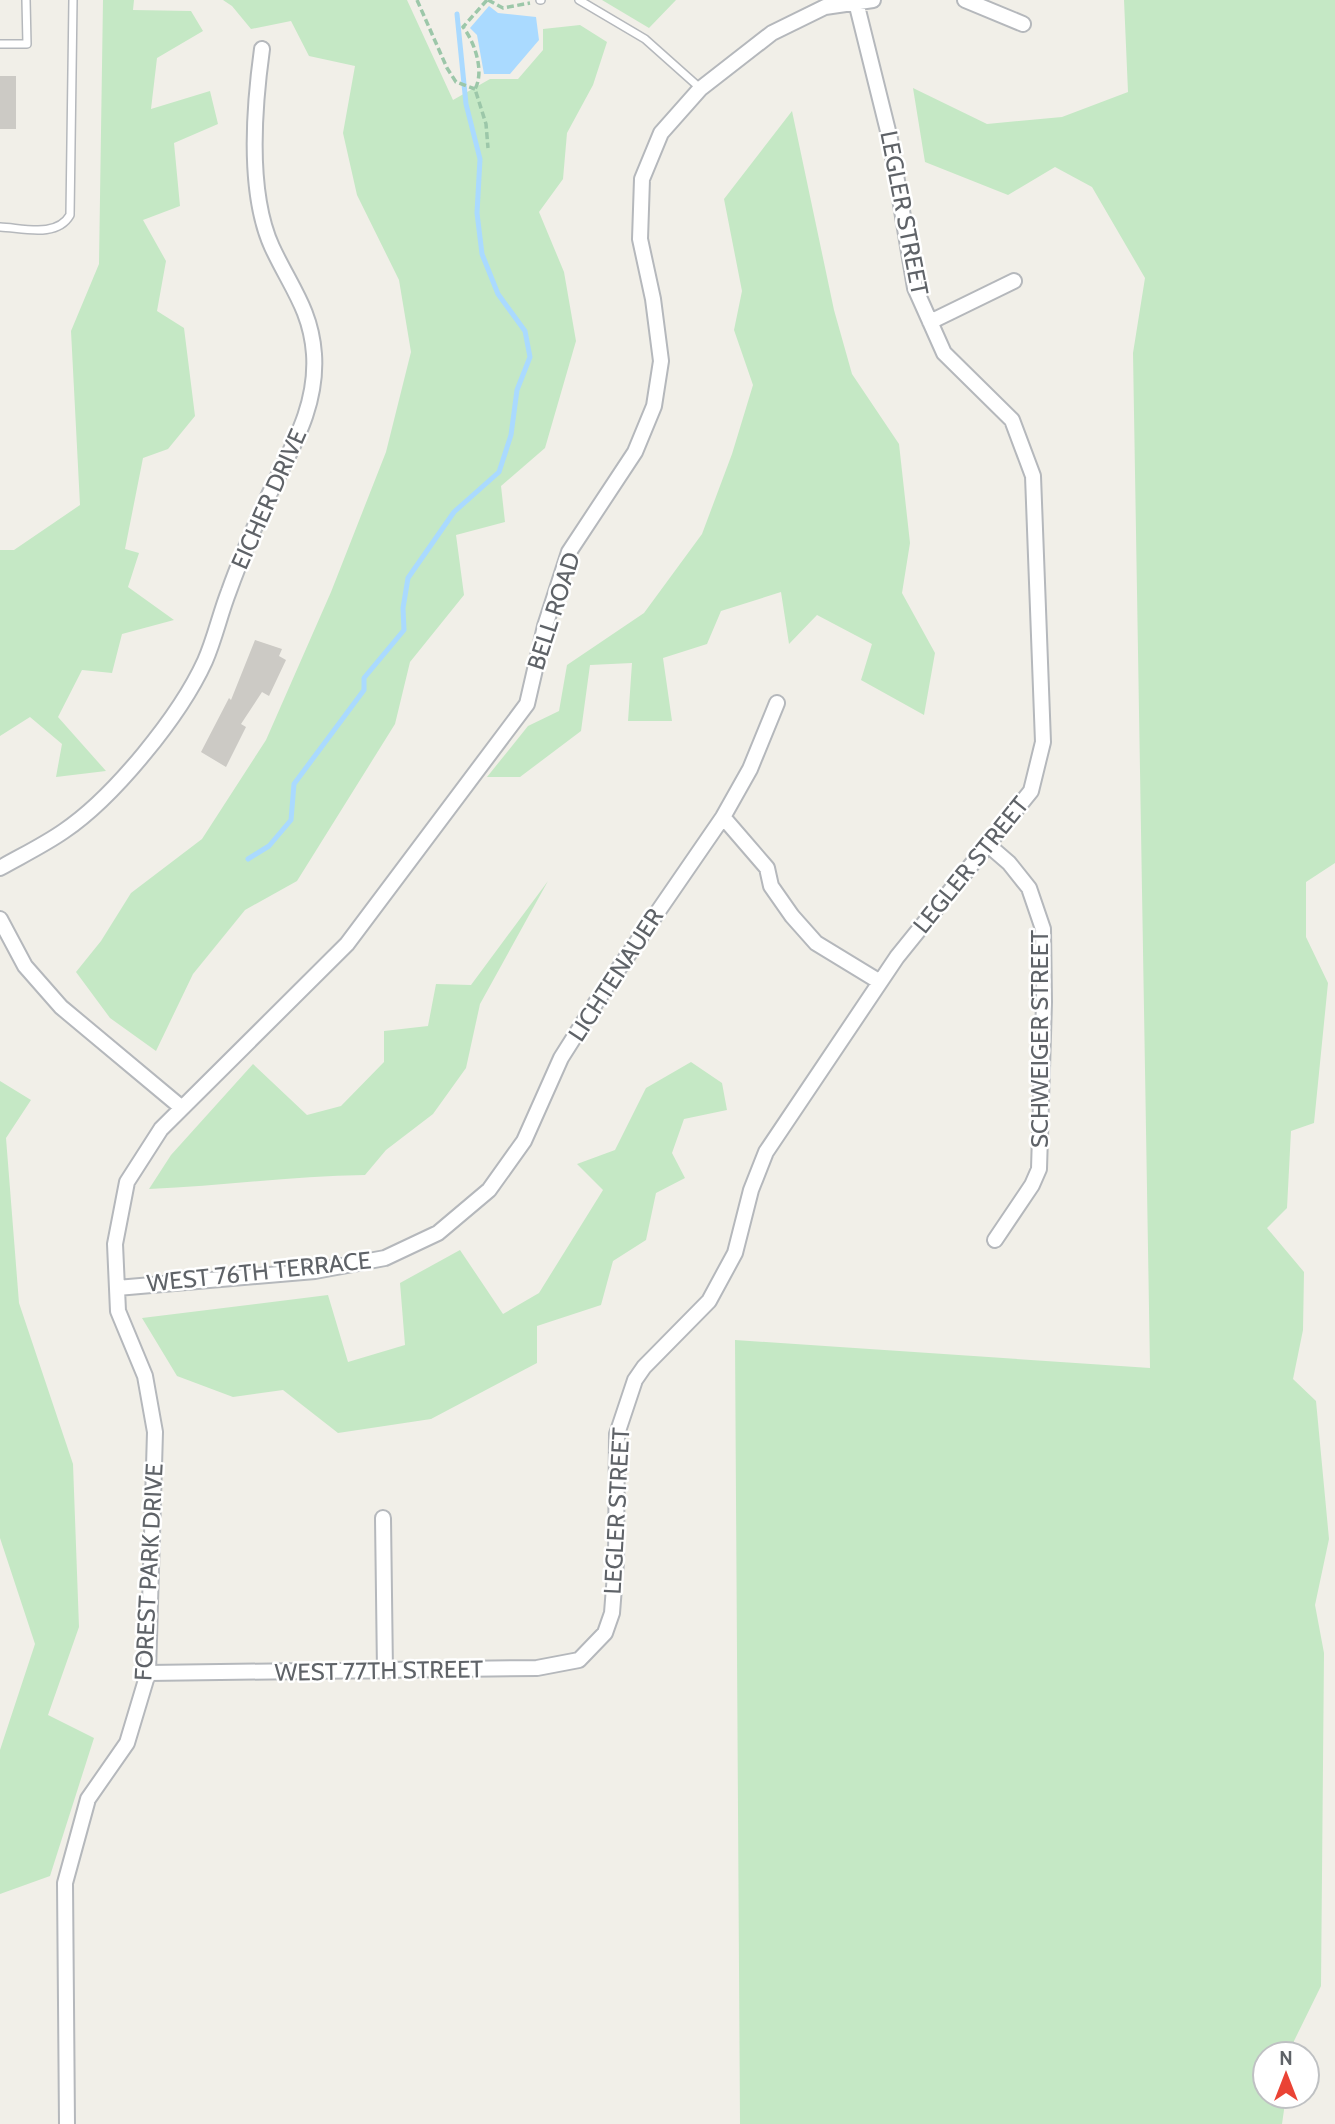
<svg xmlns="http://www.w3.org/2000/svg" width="1335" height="2124" font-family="Cabin,sans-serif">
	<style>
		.green { fill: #c5e8c5 }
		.water { fill: #aadaff }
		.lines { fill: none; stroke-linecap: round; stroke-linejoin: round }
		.stream { stroke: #aadaff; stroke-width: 5 }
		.building { fill: #cccac5 }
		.service-casing { stroke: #b5b8bc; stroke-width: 10 }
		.minor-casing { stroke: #b5b8bc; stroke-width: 18 }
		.path { stroke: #9cc7a9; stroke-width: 3.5; stroke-dasharray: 7 3.5; stroke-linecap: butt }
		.service { stroke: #fff; stroke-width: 7 }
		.minor { stroke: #fff; stroke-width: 14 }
		.labels { text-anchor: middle; stroke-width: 5; stroke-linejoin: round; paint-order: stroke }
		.street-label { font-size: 24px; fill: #5f6368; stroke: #fff }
	</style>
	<rect width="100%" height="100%" fill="#f1efe8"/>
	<path class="green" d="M103 0H134L133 10 191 11 203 31 157 58 151 109 210 91 218 124 174 143 180 206 143 220 166 261 157 311 184 328 195 416 168 449 143 458 125 549 139 553 128 587 174 620 122 634 112 673 82 670 58 717 106 771 56 777 62 744 30 717 0 736V550H14L80 505 71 331 99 264Z
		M223 0H407L453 100 490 79H518L543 50V29L580 25 607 42 593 85 567 133 563 179 539 212 564 272 576 341 545 448 501 486 505 522 456 535 464 595 410 662 395 724 297 881 245 910 193 974 156 1051 110 1018 76 972 101 941 131 893 202 839 266 740 331 592 386 452 411 352 399 280 357 195 343 133 355 66 309 56 291 21 251 29 232 6Z
		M602 0H676L649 28Z
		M1124 0H1335V863L1306 882V937L1328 983 1314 1123 1291 1131 1287 1208 1267 1228 1304 1272 1303 1330 1293 1379 1316 1401 1329 1539 1315 1605 1324 1653 1321 1986 1294 2041 1292 2054H1265V2096H1286L1282 2124H740L735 1340 1150 1368 1133 353 1145 278 1092 187 1055 167 1008 195 925 162 913 88 987 124 1062 117 1128 92Z
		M792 111 834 310 852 374 899 444 910 543 902 593 935 653 924 715 861 680 872 644 817 615 789 644 781 592 721 611 707 644 663 658 672 721H628L632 663 590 665 581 731 520 777H487L528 726 559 711 567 665 644 613 702 534 732 454 753 385 734 330 742 291 724 199Z
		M548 881 480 1004 466 1068 433 1114 386 1150 365 1175C293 1176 222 1186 149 1189L171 1155 253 1064 307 1115 341 1106 384 1062V1031L428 1026 436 984 471 985Z
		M691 1062 722 1083 727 1110 684 1119 672 1153 685 1178 656 1193 646 1240 613 1261 601 1305 537 1326V1363L431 1419 338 1433 283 1390 233 1397 177 1376 142 1318 328 1295 348 1362 405 1345 400 1283 460 1250 503 1314 539 1293 603 1190 577 1164 615 1150 646 1088Z
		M0 1081 31 1100 6 1138 19 1303 73 1464 79 1627 48 1715 94 1738 50 1876 0 1894V1750L35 1644 0 1538Z"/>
	<path class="water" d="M489 6 498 13 536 17 539 40 510 74H484L477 35 470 28Z"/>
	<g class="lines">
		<path class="stream" d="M248 859 269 846 291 820 294 784 364 690V678L404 630 403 608 408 578 454 512 499 472 511 435 517 390 530 357 525 331 498 294 482 254 477 213 480 159 466 104 457 14"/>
	</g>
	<path class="building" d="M0 76H16V129H0Z
		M255 640 282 649 279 656 286 660 269 696 262 692 241 724 246 727 226 767 201 752 229 698 231 700Z"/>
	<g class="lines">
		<defs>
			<path id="service" d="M540 0H541
				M579 0 645 39 700 88
				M0 44H27L26 0
				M0 227C23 228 57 238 70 215L73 0"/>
			<path id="minor" d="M965 0 1023 24
				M930 322 1014 281
				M723 817 767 868 771 886 792 916 816 943 880 982
				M987 844 1009 863 1029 888 1043 929 1044 1002 1039 1169 1032 1185 995 1240
				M0 868C21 856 44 845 64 831 114 797 180 716 205 661 215 638 220 614 229 591 239 563 251 535 263 508 285 457 318 413 314 354 311 310 290 286 272 247 247 192 254 107 262 49
				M0 919 25 966 61 1007 182 1108
				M117 1288 315 1271 385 1258 438 1233 489 1190 524 1141 561 1058 604 990 723 817 750 769 777 703
				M383 1518 385 1671
				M148 1673 537 1668 579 1660 605 1633 612 1613 616 1561 617 1434 635 1380 644 1367 709 1301 735 1253 751 1190 766 1152 897 957 1031 791 1043 742 1033 476 1012 420 944 353 915 288 890 139 856 2
				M67 2124 65 1883 88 1799 127 1743 148 1673 155 1432 145 1376 118 1311 115 1244 127 1182 161 1129 347 944 527 704 545 626 569 552 635 452 654 406 661 361 653 299 640 239 642 179 661 133 700 89 772 33 825 7 873 0"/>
		</defs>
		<use href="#service" class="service-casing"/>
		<use href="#minor" class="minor-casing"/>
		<path class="path" d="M417 0 447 68 456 82 475 89
			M487 0 463 27C474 41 485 71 475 89L486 124 488 148
			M488 0 503 8 530 3"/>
		<use href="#service" class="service"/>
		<use href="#minor" class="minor"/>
	</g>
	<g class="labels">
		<g class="street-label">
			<text transform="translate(904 213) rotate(79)" y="8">LEGLER STREET</text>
			<text transform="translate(269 499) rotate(-66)" y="8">EICHER DRIVE</text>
			<text transform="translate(554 611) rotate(-72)" y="8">BELL ROAD</text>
			<text transform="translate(971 865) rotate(-51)" y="8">LEGLER STREET</text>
			<text transform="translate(616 975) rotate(-57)" y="8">LICHTENAUER</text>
			<text transform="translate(1040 1039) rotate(-90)" y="8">SCHWEIGER STREET</text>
			<text transform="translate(259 1272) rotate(-6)" y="8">WEST 76TH TERRACE</text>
			<text transform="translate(617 1511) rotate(-87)" y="8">LEGLER STREET</text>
			<text transform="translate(149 1572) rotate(-87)" y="8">FOREST PARK DRIVE</text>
			<text transform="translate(379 1671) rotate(-1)" y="8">WEST 77TH STREET</text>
		</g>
	</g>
	<g transform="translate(1286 2075)"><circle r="33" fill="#ffffff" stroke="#bfc1c3" stroke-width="2"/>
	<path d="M0-5L12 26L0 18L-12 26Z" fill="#ea4335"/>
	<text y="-10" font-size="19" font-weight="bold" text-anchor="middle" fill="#5f6368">N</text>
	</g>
</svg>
